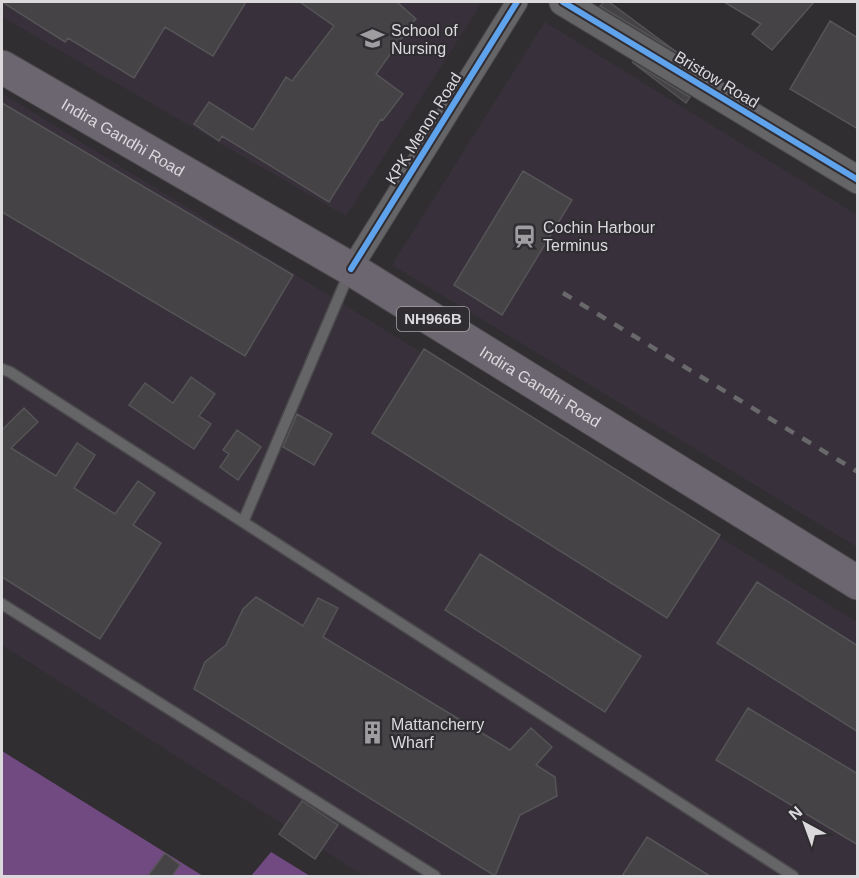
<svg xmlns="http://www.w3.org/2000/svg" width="859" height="878" font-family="Helvetica,sans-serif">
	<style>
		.built { fill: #38313b }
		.water { fill: #724a82 }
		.building { fill: #454345; stroke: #555456; stroke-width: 1.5 }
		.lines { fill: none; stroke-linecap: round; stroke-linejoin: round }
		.service-casing { stroke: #4b494c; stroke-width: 13 }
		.minor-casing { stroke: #4b494c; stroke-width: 23 }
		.tertiary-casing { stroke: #4b494c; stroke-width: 29 }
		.trunk-casing { stroke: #4b494c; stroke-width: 35 }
		.service { stroke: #656466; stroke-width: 10 }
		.minor { stroke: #656466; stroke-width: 21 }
		.tertiary { stroke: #656466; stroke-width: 27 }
		.trunk { stroke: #6c6670; stroke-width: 33 }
		.rail { stroke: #69686a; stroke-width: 4.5; stroke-dasharray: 10 10; stroke-linecap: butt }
		.cycleway-casing { stroke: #302d32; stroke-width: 10 }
		.cycleway { stroke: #60a3ed; stroke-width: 6 }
		.labels { text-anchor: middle; stroke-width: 4.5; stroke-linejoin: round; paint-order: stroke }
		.shield { fill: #302d32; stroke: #a8a5a9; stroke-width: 1.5 }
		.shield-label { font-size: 15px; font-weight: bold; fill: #dbd9dc }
		.poi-label { font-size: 16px; fill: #dbd9dc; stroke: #302d32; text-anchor: start }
		.street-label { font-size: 16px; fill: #dbd9dc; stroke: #302d32 }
	</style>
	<rect width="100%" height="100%" fill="#302e31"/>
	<path class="built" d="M2 2H482L346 216 2 17Z
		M545 22 857 215V547L392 265Z
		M2 93 857 622V876H364L2 645Z"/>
	<path class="water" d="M2 751 203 876H2Z
		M271 852 310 876H251Z"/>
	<path class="building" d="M2 2H246L213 56 165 27 134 78 68 38 65 42Z
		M300 2H397L416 19 402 33 404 35 376 74 403 94 383 120 381 119 329 202 222 136 219 141 194 124 209 102 253 130 286 77 292 81 334 26Z
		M604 2H609L678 53 600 6Z
		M724 2H814L772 50 752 34 761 24Z
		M830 21 858 38V129L790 89Z
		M632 62 690 97 686 103Z
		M2 103 293 275 245 356 2 212Z
		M523 171 572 200 502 315 454 285Z
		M424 349 720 535 667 618 372 433Z
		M191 377 215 394 199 416 211 424 194 449 129 405 145 383 173 403Z
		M24 408 38 422 11 448 56 476 77 443 95 455 74 488 115 514 138 481 155 493 133 525 161 543 100 639 2 577V430Z
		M297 414 332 434 314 465 283 447Z
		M237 430 261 447 238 480 220 467 229 454 223 450Z
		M480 554 641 656 605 712 445 610Z
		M757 582 858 646V732L717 643Z
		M256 597 303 626 318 598 338 608 323 637 510 750 531 728 552 747 536 765 555 777 557 796 520 815 495 876 194 689 205 662 226 645 243 609Z
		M748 708 858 774V845L716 760Z
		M302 801 338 825 315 859 279 834Z
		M647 837 710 876H622Z
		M165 853 180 865 172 876H148Z"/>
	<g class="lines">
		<defs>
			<path id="service" d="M2 369 10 372 793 876
				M243 522 350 271
				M2 604 435 876"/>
			<path id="minor" d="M351 269 517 2"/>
			<path id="tertiary" d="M563 2 858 180"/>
			<g id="trunk">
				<path id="s1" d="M2 67 351 269 858 583"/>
			</g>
		</defs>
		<use href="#service" class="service-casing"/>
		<use href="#minor" class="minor-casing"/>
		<use href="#tertiary" class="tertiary-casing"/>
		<use href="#trunk" class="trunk-casing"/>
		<use href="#service" class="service"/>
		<use href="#minor" class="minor"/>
		<use href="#tertiary" class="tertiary"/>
		<use href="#trunk" class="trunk"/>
		<path class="rail" d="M563 293 858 472"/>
		<defs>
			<path id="cycleway" d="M563 2 858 180
				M351 269 517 2"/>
		</defs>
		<use href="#cycleway" class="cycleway-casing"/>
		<use href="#cycleway" class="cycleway"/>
	</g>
	<defs>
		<symbol id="university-bare" viewBox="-9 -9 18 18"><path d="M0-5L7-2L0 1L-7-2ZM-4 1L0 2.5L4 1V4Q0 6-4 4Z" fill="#9f9da0" stroke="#302d32" stroke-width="2.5" paint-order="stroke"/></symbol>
		<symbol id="station-bare" viewBox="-9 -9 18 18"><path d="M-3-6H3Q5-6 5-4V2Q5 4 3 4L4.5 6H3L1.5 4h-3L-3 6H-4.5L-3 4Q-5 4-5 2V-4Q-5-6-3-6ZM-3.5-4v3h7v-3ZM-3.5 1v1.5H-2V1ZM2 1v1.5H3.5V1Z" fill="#9f9da0" stroke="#302d32" stroke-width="2.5" paint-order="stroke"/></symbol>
		<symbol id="building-bare" viewBox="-9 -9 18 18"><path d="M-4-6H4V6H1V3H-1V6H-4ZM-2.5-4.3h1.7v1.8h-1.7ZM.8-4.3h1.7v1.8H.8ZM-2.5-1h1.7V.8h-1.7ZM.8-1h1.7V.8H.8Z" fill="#9f9da0" stroke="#302d32" stroke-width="2.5" paint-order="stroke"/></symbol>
	</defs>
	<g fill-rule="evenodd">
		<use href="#university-bare" x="356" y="22" width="33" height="33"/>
		<use href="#station-bare" x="508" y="220" width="33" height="33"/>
		<use href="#building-bare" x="356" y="716" width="33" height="33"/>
	</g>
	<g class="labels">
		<rect class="shield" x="397" y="307" width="72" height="24" rx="4.5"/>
		<g class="shield-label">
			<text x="433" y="324">NH966B</text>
		</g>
		<g class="poi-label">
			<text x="391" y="36">School of<tspan x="391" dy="18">Nursing</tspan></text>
			<text x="543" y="233">Cochin Harbour<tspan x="543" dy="18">Terminus</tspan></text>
			<text x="391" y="730">Mattancherry<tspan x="391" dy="18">Wharf</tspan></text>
		</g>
		<g class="street-label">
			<text transform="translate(717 79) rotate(31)" y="6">Bristow Road</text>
			<text transform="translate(423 128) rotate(-58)" y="6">KPK Menon Road</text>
			<text dy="6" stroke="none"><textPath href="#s1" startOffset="140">Indira Gandhi Road</textPath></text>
			<text dy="6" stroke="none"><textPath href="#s1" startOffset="626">Indira Gandhi Road</textPath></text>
		</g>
	</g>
	<rect width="859" height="878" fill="none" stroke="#dbd9dc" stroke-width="6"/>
	<g transform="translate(805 824) rotate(319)" stroke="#302d32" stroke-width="4.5" paint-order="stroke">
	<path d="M0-4.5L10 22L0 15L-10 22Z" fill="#dbd9dc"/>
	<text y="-9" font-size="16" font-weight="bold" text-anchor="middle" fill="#dbd9dc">N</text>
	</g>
</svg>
